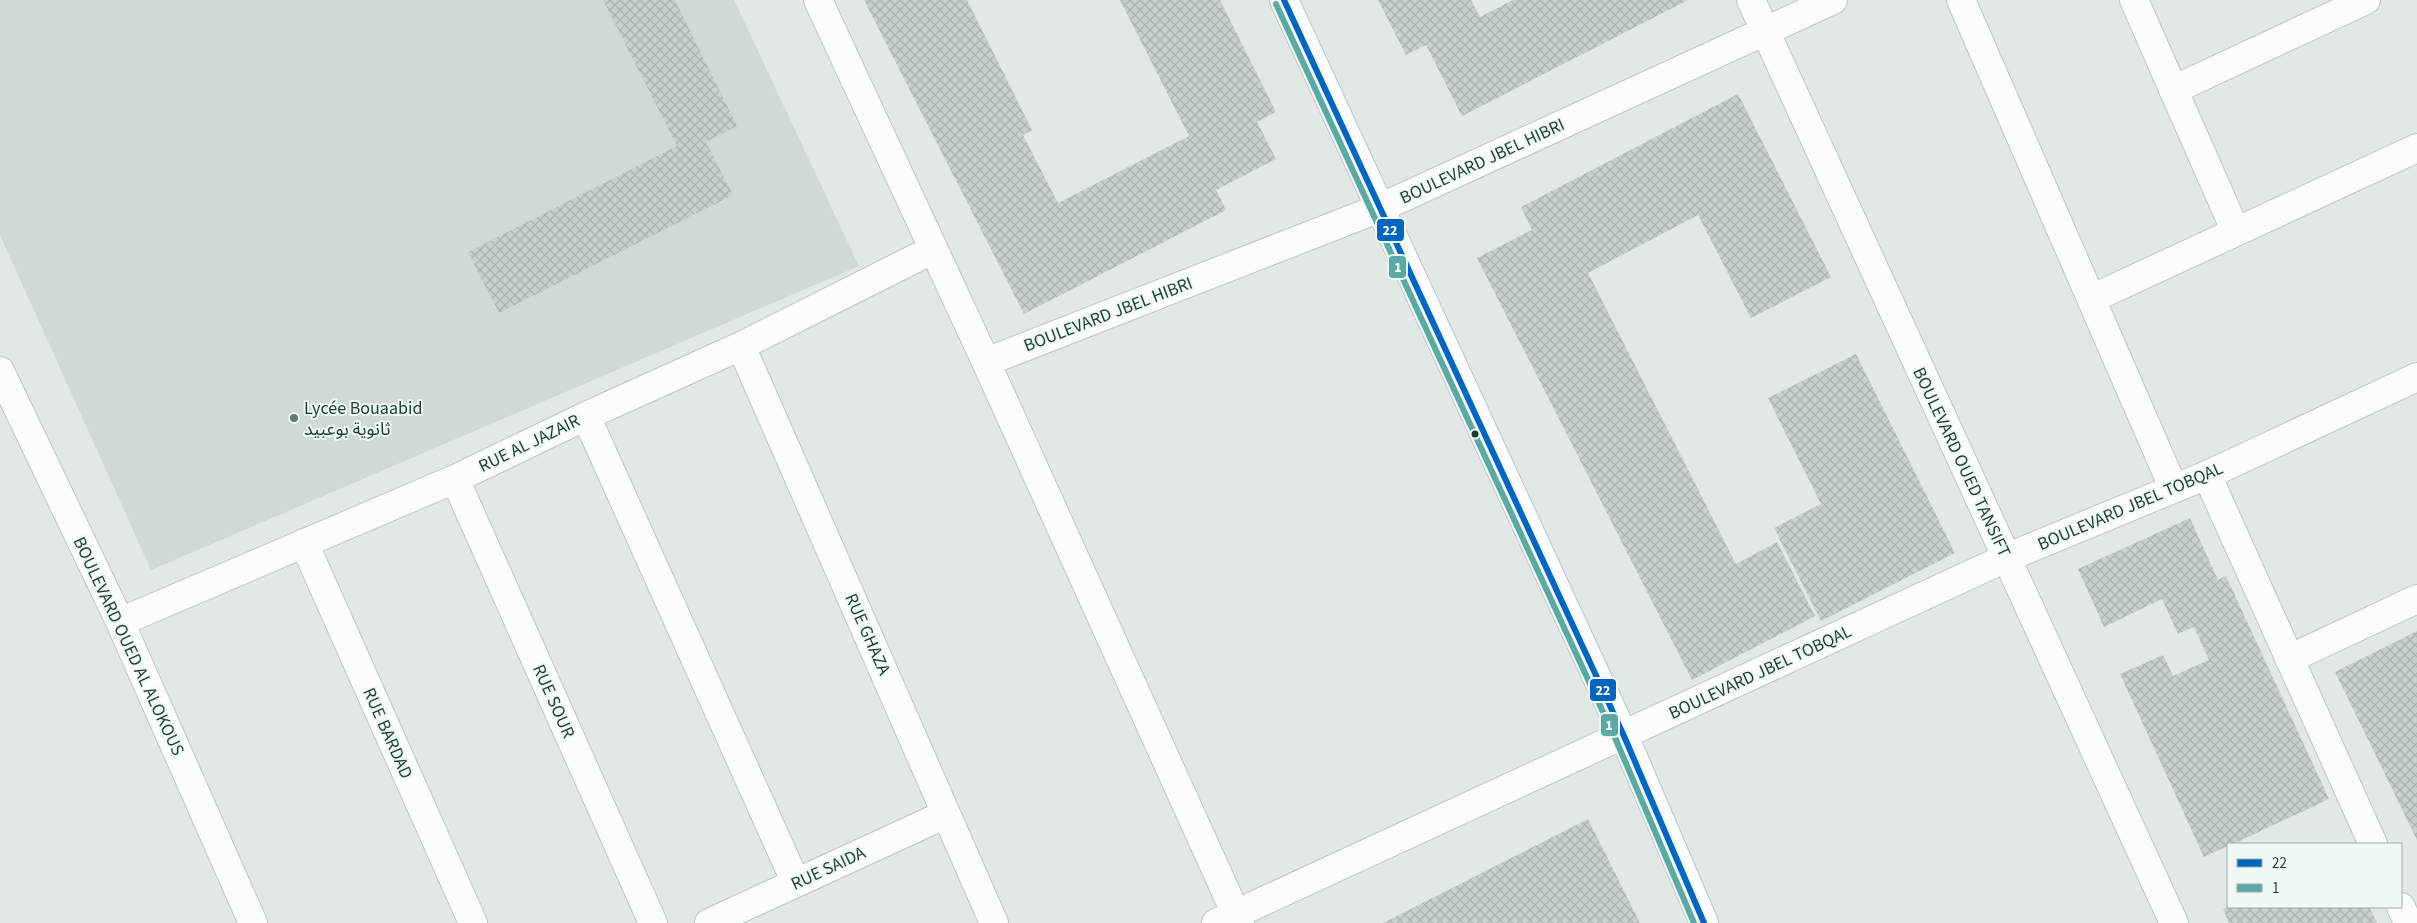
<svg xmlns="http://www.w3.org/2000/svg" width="2417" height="923" font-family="'Source Sans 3','Noto Sans Arabic',sans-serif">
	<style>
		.built { fill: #cfdad6 }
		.building { fill: url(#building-cross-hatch) }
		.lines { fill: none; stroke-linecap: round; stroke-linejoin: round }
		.street-casing { stroke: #bec5c3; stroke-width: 30 }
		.secondary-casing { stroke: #bdc6c3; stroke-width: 30 }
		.street { stroke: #fbfcfb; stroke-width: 28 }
		.secondary { stroke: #fbfcfb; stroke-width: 28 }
		.bus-1-casing { stroke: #eff8f4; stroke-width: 10 }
		.bus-2-casing { stroke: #eff8f4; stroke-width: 10 }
		.bus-1 { stroke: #0065bd; stroke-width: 6 }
		.bus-2 { stroke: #5ca8a5; stroke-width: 6 }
		.poi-dot { fill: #627a74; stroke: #eff8f4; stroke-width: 2 }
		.bus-dot { fill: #1d3e37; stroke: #eff8f4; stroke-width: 2 }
		.labels { text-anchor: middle; stroke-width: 4; stroke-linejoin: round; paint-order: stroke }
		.street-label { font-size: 18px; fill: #1d3e37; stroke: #eff8f4 }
		.poi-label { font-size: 18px; fill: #1d3e37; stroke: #eff8f4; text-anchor: start }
		.line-badge { stroke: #eff8f4; stroke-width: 2 }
		.badge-label { font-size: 14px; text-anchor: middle; font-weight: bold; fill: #fff }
	</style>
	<defs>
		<pattern id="building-cross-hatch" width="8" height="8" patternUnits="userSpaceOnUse" patternTransform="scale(1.25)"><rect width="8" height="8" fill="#c8d0cd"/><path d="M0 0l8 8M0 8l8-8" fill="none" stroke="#abb4b1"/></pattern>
	</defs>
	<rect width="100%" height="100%" fill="#e2e8e6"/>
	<path class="built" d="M0 0H734L859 266 151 570 0 235Z"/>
	<path class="building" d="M603 0H675L737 126 706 142 733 195 499 313 468 252 677 146Z
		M864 0H967L1032 130 1023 135 1058 203 1189 136 1120 0H1220L1276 112 1257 122 1276 159 1216 190 1226 210 1024 314Z
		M1378 0H1471L1480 17 1513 0H1688L1462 116 1426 45 1406 55Z
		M1738 94 1831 277 1751 318 1698 215 1588 273 1736 564 1777 542 1815 616 1692 680 1477 258 1532 230 1521 207Z
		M1856 354 1955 553 1821 621 1774 528 1821 504 1768 398Z
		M2190 518 2218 580 2226 576 2329 799 2233 844H2228V846L2204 857 2120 674 2163 655 2173 676 2209 660 2194 627 2178 634 2162 599 2104 627 2078 569Z
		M2417 631V840L2335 672Z
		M1588 819 1640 923H1383Z
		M2228 907H2369L2377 923H2229L2223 909Z"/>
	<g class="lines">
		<defs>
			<path id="street" d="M818 0 986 362 1240 923
				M1751 0 2174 923
				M1961 0 2173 487
				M2134 0 2236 232
				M2173 90 2366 0
				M2091 299 2417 148
				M741 346 994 923
				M986 362 1380 208 1833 0
				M0 371 120 622 253 923
				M586 416 796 883
				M2207 475 2373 844
				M455 479 653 923
				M304 543 473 923
				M120 622 455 479 586 416 741 346 932 250
				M2289 659 2417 599
				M2401 907 2408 923
				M709 923 946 814
				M1216 923 2006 558 2207 475 2417 377"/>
			<path id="secondary" d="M1284 0 1624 736 1704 923"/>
		</defs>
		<use href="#street" class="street-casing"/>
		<use href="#secondary" class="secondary-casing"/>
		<use href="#street" class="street"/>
		<use href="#secondary" class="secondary"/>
		<defs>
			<path id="bus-1" d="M1284 0 1624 736 1704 923"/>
			<path id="bus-2" d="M1276 4 1616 740 1694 923"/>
		</defs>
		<use href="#bus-1" class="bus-1-casing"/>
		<use href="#bus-2" class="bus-2-casing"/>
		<use href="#bus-1" class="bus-1"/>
		<use href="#bus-2" class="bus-2"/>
	</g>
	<circle class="poi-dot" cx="294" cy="418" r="5"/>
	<circle class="bus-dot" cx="1475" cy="434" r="4.5"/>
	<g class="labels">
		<g class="street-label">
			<text transform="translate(1482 161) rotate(-25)" y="6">BOULEVARD JBEL HIBRI</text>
			<text transform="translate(1108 314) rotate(-21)" y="6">BOULEVARD JBEL HIBRI</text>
			<text transform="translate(529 443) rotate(-26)" y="6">RUE AL JAZAIR</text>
			<text transform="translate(1962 462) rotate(65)" y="6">BOULEVARD OUED TANSIFT</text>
			<text transform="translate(2130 506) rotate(-23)" y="6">BOULEVARD JBEL TOBQAL</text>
			<text transform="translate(868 634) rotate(66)" y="6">RUE GHAZA</text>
			<text transform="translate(129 646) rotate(65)" y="6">BOULEVARD OUED AL ALOKOUS</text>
			<text transform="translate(1760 672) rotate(-25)" y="6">BOULEVARD JBEL TOBQAL</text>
			<text transform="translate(554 701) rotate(66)" y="6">RUE SOUR</text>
			<text transform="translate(388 733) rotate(66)" y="6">RUE BARDAD</text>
			<text transform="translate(828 868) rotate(-25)" y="6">RUE SAIDA</text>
		</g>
		<g class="poi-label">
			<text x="304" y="414">Lycée Bouaabid<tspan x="304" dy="21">ثانوية بوعبيد</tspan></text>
		</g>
	</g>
	<g class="line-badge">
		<rect x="1376" y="218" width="29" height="24" rx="5" fill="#0065bd"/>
		<rect x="1388" y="255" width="19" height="24" rx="5" fill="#5ca8a5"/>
		<rect x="1589" y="678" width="28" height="24" rx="5" fill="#0065bd"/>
		<rect x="1600" y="713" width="19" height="24" rx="5" fill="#5ca8a5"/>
	</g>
	<g class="badge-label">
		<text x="1390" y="235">22</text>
		<text x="1398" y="272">1</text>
		<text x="1603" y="695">22</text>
		<text x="1609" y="730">1</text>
	</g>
	<rect x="2227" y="843" width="175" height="65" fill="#eff8f4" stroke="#9baea8"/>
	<rect x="2237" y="859" width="25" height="8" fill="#0065bd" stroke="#9baea8"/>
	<text x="2272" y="868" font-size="15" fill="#1d3e37">22</text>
	<rect x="2237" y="884" width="25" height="8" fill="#5ca8a5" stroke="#9baea8"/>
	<text x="2272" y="893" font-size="15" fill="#1d3e37">1</text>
</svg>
